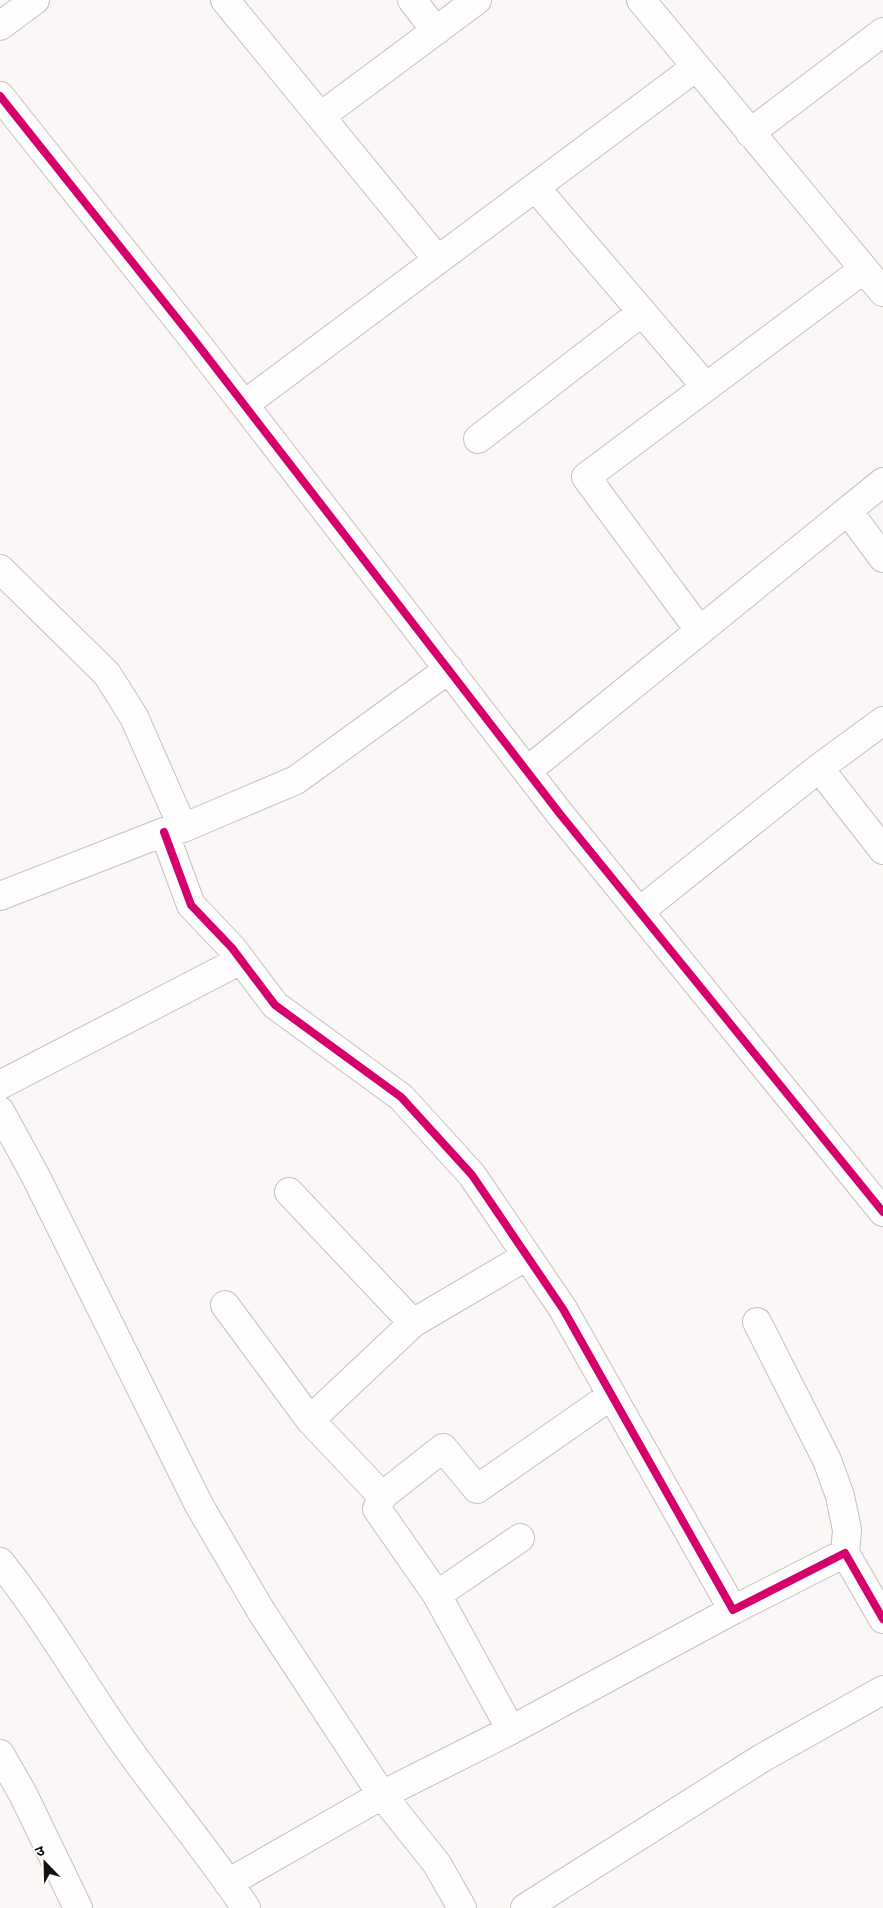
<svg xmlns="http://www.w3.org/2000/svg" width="883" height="1908" font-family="'Varela Round','Noto Sans Devanagari',sans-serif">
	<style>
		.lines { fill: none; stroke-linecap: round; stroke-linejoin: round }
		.minor-casing { stroke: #c6c0bd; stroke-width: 30 }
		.minor { stroke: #fefefe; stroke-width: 28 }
		.cycleway-casing { stroke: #fff; stroke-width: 11 }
		.cycleway { stroke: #d6006c; stroke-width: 8 }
	</style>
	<rect width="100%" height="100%" fill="#faf7f6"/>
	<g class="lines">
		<defs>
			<path id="minor" d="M225 0 438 260
				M412 0 436 31
				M641 0 883 292
				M0 26 35 0
				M0 96 195 341 560 814 883 1212
				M321 116 477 0
				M750 133 883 32
				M535 187 706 387
				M245 404 696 67
				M478 439 642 312
				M848 511 883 558
				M0 569 107 674 134 717 183 828
				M700 631 586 477 864 269
				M819 768 883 850
				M527 771 883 482
				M164 832 191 905 232 948 275 1005 401 1097 472 1175 563 1309 733 1610 845 1553 883 1619
				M0 896 164 832 183 828 296 780 449 669
				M640 911 819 768 883 721
				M0 1085 241 960
				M0 1111 36 1177 199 1505 261 1611 382 1795 437 1864 462 1908
				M289 1192 413 1323
				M225 1305 310 1420 382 1496 443 1448 477 1489 612 1395
				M757 1322 827 1460 840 1496 847 1530 845 1553
				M310 1420 413 1323 527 1256
				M382 1496 377 1509 437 1595 511 1730
				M0 1562C45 1618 81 1681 122 1740 162 1797 207 1850 246 1908
				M437 1595 520 1538
				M0 1754 23 1794 78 1908
				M228 1883 382 1795 511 1730 733 1610
				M525 1908 762 1758 883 1690"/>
		</defs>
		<use href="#minor" class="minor-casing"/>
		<use href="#minor" class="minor"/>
		<defs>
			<path id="cycleway" d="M0 96 195 341 560 814 883 1212
				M164 832 191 905 232 948 275 1005 401 1097 472 1175 563 1309 733 1610 845 1553 883 1619"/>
		</defs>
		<use href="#cycleway" class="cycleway-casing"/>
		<use href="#cycleway" class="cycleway"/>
	</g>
	<g transform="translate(45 1863) rotate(337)" stroke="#ffffff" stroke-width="4" paint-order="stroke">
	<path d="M0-4L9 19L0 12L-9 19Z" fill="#19100c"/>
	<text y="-8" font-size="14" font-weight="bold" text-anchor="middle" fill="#19100c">उ</text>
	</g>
</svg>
